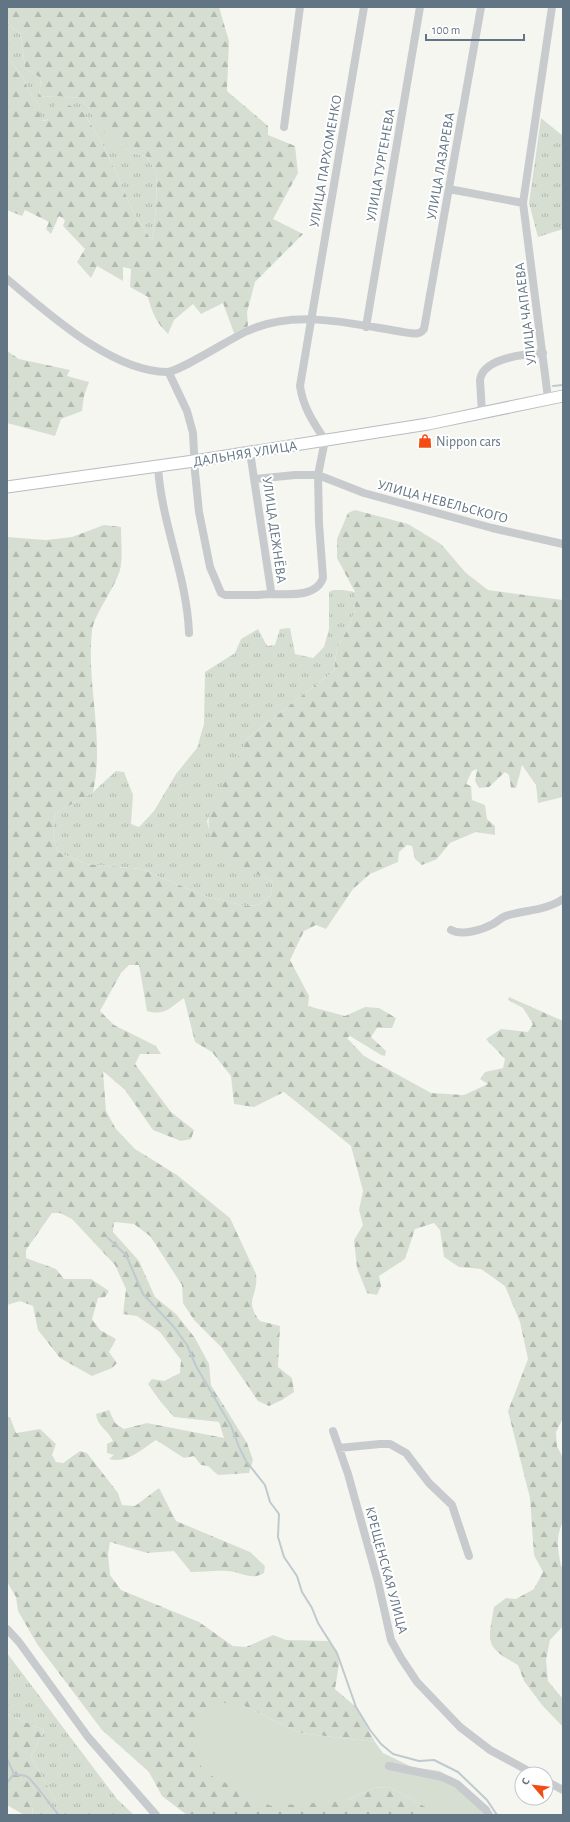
<svg xmlns="http://www.w3.org/2000/svg" width="570" height="1822" font-family="'Alegreya Sans',sans-serif">
	<style>
		.grass { fill: url(#grass-tufts) }
		.forest { fill: url(#forest-firs) }
		.garden { fill: #d6ded2 }
		.lines { fill: none; stroke-linecap: round; stroke-linejoin: round }
		.stream { stroke: #becacf; stroke-width: 2 }
		.major-casing { stroke: #b8bcc0; stroke-width: 13 }
		.minor { stroke: #c8cbce; stroke-width: 8 }
		.major { stroke: #fff; stroke-width: 11 }
		.labels { text-anchor: middle; stroke-width: 4; stroke-linejoin: round; paint-order: stroke }
		.street-label { font-size: 14px; fill: #627585; stroke: #fff }
		.poi-label { font-size: 14px; fill: #627585; stroke: #fff; text-anchor: start }
	</style>
	<defs>
		<pattern id="grass-tufts" width="24" height="20" patternUnits="userSpaceOnUse"><rect width="24" height="20" fill="#d6ded2"/><path d="M3 7l-1-3M5 7V3M7 7l1-3M15 17l-1-3M17 17v-4M19 17l1-3" fill="none" stroke="#b1b9b0"/></pattern>
		<pattern id="forest-firs" width="22" height="20" patternUnits="userSpaceOnUse"><rect width="22" height="20" fill="#d6ded2"/><path d="M5 1l3.5 6h-7zM16 11l3.5 6h-7z" fill="#b1b9b0"/></pattern>
	</defs>
	<rect width="100%" height="100%" fill="#f6f6f1"/>
	<path class="grass" d="M7 22 21 35 25 69 41 78 39 97 58 96 79 98 88 107 100 128 131 153 146 156 157 173 156 209 152 241 135 215 104 147 84 113 40 121V107L30 93 22 76 7 56Z
		M541 118 563 136V229L538 237 529 203Z
		M333 590H343L355 592V610L349 627 337 648 334 671 248 738 207 821 212 843 220 855 273 882 271 895 258 905 246 906 205 896 141 869 86 864 58 852C53 839 51 826 56 813L93 792 116 771 124 772 133 795 131 824 139 827 154 811 176 774 197 748 204 724 205 672 235 653 241 639 258 629 267 646 275 645 280 629 290 628 295 654 313 658 324 647 329 629V592Z
		M7 1653 117 1799 134 1815H32L33 1806 26 1794 57 1803 31 1757 44 1730 7 1714Z"/>
	<path class="forest" d="M7 7H219L229 41 227 91 268 126V135L295 146 298 173 273 219 303 234 255 282 247 312 248 326 234 333 223 303 201 314 193 304 174 320 168 334C156 322 152 313 148 297L130 287 131 269 123 267V281L97 266 91 278 77 262 85 249 63 226 65 220 59 216 51 234 46 229 49 222 25 210 22 216 7 210V56L22 76 30 93 40 107V121L48 120 56 103 67 104 84 113 104 147 135 215 152 241 156 209 157 173 146 156 131 153 99 128 88 107 79 98 58 96 39 97 41 78 25 69 21 35 7 22Z
		M7 351 19 359 70 370 67 376 89 382 84 396 82 411 61 419 55 436 7 423Z
		M355 510 408 524 441 544 466 573 488 590 563 600V797L538 803 536 785 522 765 516 788H511L509 775 505 772 489 787 479 788 475 781 477 769 472 771 466 784 471 786 472 800 485 805 487 819 495 826V835L476 832 450 843 437 859 422 865 415 859 412 846 407 845 399 852 398 862 370 874 353 889 326 929 316 925 304 931 290 960 309 996 308 1006 345 1016 365 1007 379 1008 396 1018 392 1028H377L371 1037 386 1051 385 1056 381 1055 350 1036 347 1038 364 1056 431 1093 464 1095 488 1084 480 1079 485 1072 503 1068 505 1059 486 1039 501 1029 528 1032 533 1024 523 1008 508 1000 509 997 563 1021V1418L556 1432 557 1446 563 1458V1522C555 1537 558 1550 561 1566L563 1567V1626L550 1640 546 1660 548 1681 563 1699V1727L542 1705 524 1681 518 1665C484 1646 488 1643 494 1607L506 1598 516 1599 534 1589 543 1572 534 1555 530 1498 508 1411 528 1359 520 1322 505 1286 481 1269 459 1267 444 1257 440 1230 434 1223 415 1229 405 1259 379 1276 381 1286 377 1295 367 1293 357 1268 354 1240 363 1225 359 1210 363 1191 351 1146 284 1092 254 1107 234 1104 231 1076 212 1052 195 1042 184 998C169 1008 166 1016 147 1011L139 965H129L121 973 100 1011 114 1025 156 1046 161 1054H140L135 1064 171 1112 194 1130 191 1139 181 1141 153 1130 125 1090 103 1071 106 1111 116 1129 135 1149 177 1175 230 1218 256 1274C259 1296 243 1300 260 1321L280 1326 278 1367 292 1378 294 1392 282 1400 269 1406 258 1401 221 1347 194 1320 183 1303 182 1285 150 1236 134 1224 114 1222 113 1232 139 1261 155 1297 176 1314 195 1338 209 1364 211 1385 247 1443 253 1460 249 1473 218 1475 208 1466 201 1465 194 1456 184 1458 156 1440C142 1449 127 1464 109 1459L114 1455 107 1453V1444L113 1441C108 1430 97 1426 96 1414L109 1410 115 1423 124 1429 147 1423 224 1438 219 1422 174 1417 160 1401 148 1384 152 1379 164 1381 180 1373 181 1360 160 1332 137 1316 123 1314 126 1289 115 1265 72 1219 60 1213H52L26 1250V1258L56 1269 64 1279H91L109 1291 105 1297 98 1298 92 1319 100 1330 116 1339 109 1352 117 1363 112 1368 92 1376 60 1358 38 1330 33 1306 20 1301 7 1305V537L46 540 72 537 104 525 121 527C121 539 123 559 120 570 115 588 94 614 92 631 86 684 105 739 93 792L56 813C51 826 53 839 58 852L86 864 141 869 205 896 246 906 258 905 271 895 273 882C258 874 233 865 221 856 208 846 207 824 210 810L248 738 334 671 337 648 349 627 355 610V592L337 558V539L348 513Z
		M7 1417H10L16 1433 40 1429 56 1444 52 1455 56 1462 63 1463 80 1451 87 1453 118 1493 122 1505 135 1506 159 1488 176 1521 250 1552 265 1566 264 1573C250 1581 242 1572 228 1571 216 1570 203 1572 191 1572L174 1551 147 1553 110 1542 108 1554 110 1575 121 1590 199 1622 233 1646 246 1647 273 1635 286 1640 328 1641 337 1651 339 1664 335 1689 356 1707 375 1742 300 1733 242 1705 345 1801 373 1788 389 1787 426 1807V1815H187L162 1796 149 1772 102 1730 37 1644 18 1611 16 1597 7 1582Z
		M7 1714 44 1730 31 1757 57 1803 44 1804 27 1795 33 1806 32 1815H24L7 1805Z"/>
	<path class="garden" d="M217 1702 242 1705 300 1733 375 1742 383 1753 412 1767 440 1771 465 1790 486 1815H426V1807L389 1787 373 1788 345 1801 271 1806 206 1773 198 1762 199 1722 205 1708Z"/>
	<g class="lines">
		<path class="stream" d="M553 386 563 385
			M108 1238 126 1255 143 1294 174 1327 187 1345 196 1366 231 1426 239 1447 246 1461 265 1485 270 1502 279 1514 278 1537 284 1557 297 1576 302 1592 312 1608 318 1623 337 1653 356 1707 370 1730 381 1744 393 1754 419 1761 434 1760 458 1772 487 1800 497 1815
			M7 1741V1750
			M7 1759 14 1774
			M14 1774C18 1775 23 1775 26 1776 32 1778 52 1808 59 1815
			M7 1783 13 1775"/>
		<defs>
			<path id="major" d="M7 487 194 461 428 424 563 396"/>
		</defs>
		<use href="#major" class="major-casing"/>
		<path class="minor" d="M364 7 300 386C303 407 313 422 325 440L318 475 364 493 492 528 563 544
			M284 127 300 7
			M449 189 523 203
			M7 279C48 313 112 372 167 372 179 372 230 339 245 332 295 308 351 324 403 332 411 333 419 336 424 329L481 7
			M366 327 420 7
			M169 373 187 411 193 433 195 472 199 512 210 567 221 593 225 595H257L270 594 271 591 250 452
			M548 398 523 203 552 7
			M482 413 480 380C483 358 525 354 543 353
			M158 466C161 523 187 576 189 633
			M255 479 295 475H318L319 523 323 578C316 598 288 594 270 594
			M451 930C462 936 482 930 493 924 498 921 503 916 509 915 527 910 547 910 563 899
			M333 1431 348 1474 378 1582 391 1640 401 1658 417 1682 460 1727 490 1750 534 1774
			M339 1448 380 1444H390L406 1453 429 1483 452 1505 469 1556
			M7 1629 19 1642 88 1737 156 1815
			M389 1766 442 1777 457 1784 486 1810 489 1815
			M546 1781 563 1790"/>
		<use href="#major" class="major"/>
	</g>
	<defs>
		<symbol id="shop-bare" viewBox="-9 -9 18 18"><path d="M-5-2.5h2.3a2.7 3.5 0 0 1 5.4 0H5L5.5 6h-11ZM-1.5-2.5h3a1.5 2.3 0 0 0-3 0Z" fill="#f34c14" stroke="#fff" stroke-width="2.5" paint-order="stroke"/></symbol>
	</defs>
	<g fill-rule="evenodd">
		<use href="#shop-bare" x="415" y="431" width="20" height="20"/>
	</g>
	<g class="labels">
		<g class="street-label">
			<text transform="translate(325 161) rotate(-80)" y="5">УЛИЦА ПАРХОМЕНКО</text>
			<text transform="translate(380 165) rotate(-80)" y="5">УЛИЦА ТУРГЕНЕВА</text>
			<text transform="translate(440 166) rotate(-80)" y="5">УЛИЦА ЛАЗАРЕВА</text>
			<text transform="translate(525 314) rotate(-97)" y="5">УЛИЦА ЧАПАЕВА</text>
			<text transform="translate(245 453) rotate(-9)" y="5">ДАЛЬНЯЯ УЛИЦА</text>
			<text transform="translate(443 501) rotate(15)" y="5">УЛИЦА НЕВЕЛЬСКОГО</text>
			<text transform="translate(275 530) rotate(82)" y="5">УЛИЦА ДЕЖНЁВА</text>
			<text transform="translate(387 1570) rotate(75)" y="5">КРЕЩЕНСКАЯ УЛИЦА</text>
		</g>
		<g class="poi-label">
			<text x="436" y="446">Nippon cars</text>
		</g>
	</g>
	<rect width="570" height="1822" fill="none" stroke="#627585" stroke-width="16"/>
	<g transform="translate(534 1786) rotate(298)"><circle r="19" fill="#ffffff" stroke="#c0c8ce"/>
	<path d="M0-3L7 15L0 10L-7 15Z" fill="#f34c14"/>
	<text y="-6" font-size="11" font-weight="bold" text-anchor="middle" fill="#627585">С</text>
	</g>
	<path d="M426 34v6h98v-6" fill="none" stroke="#627585" stroke-width="2"/>
	<text x="432" y="34" font-size="12" fill="#627585" stroke="#ffffff" stroke-width="3" paint-order="stroke">100 m</text>
</svg>
